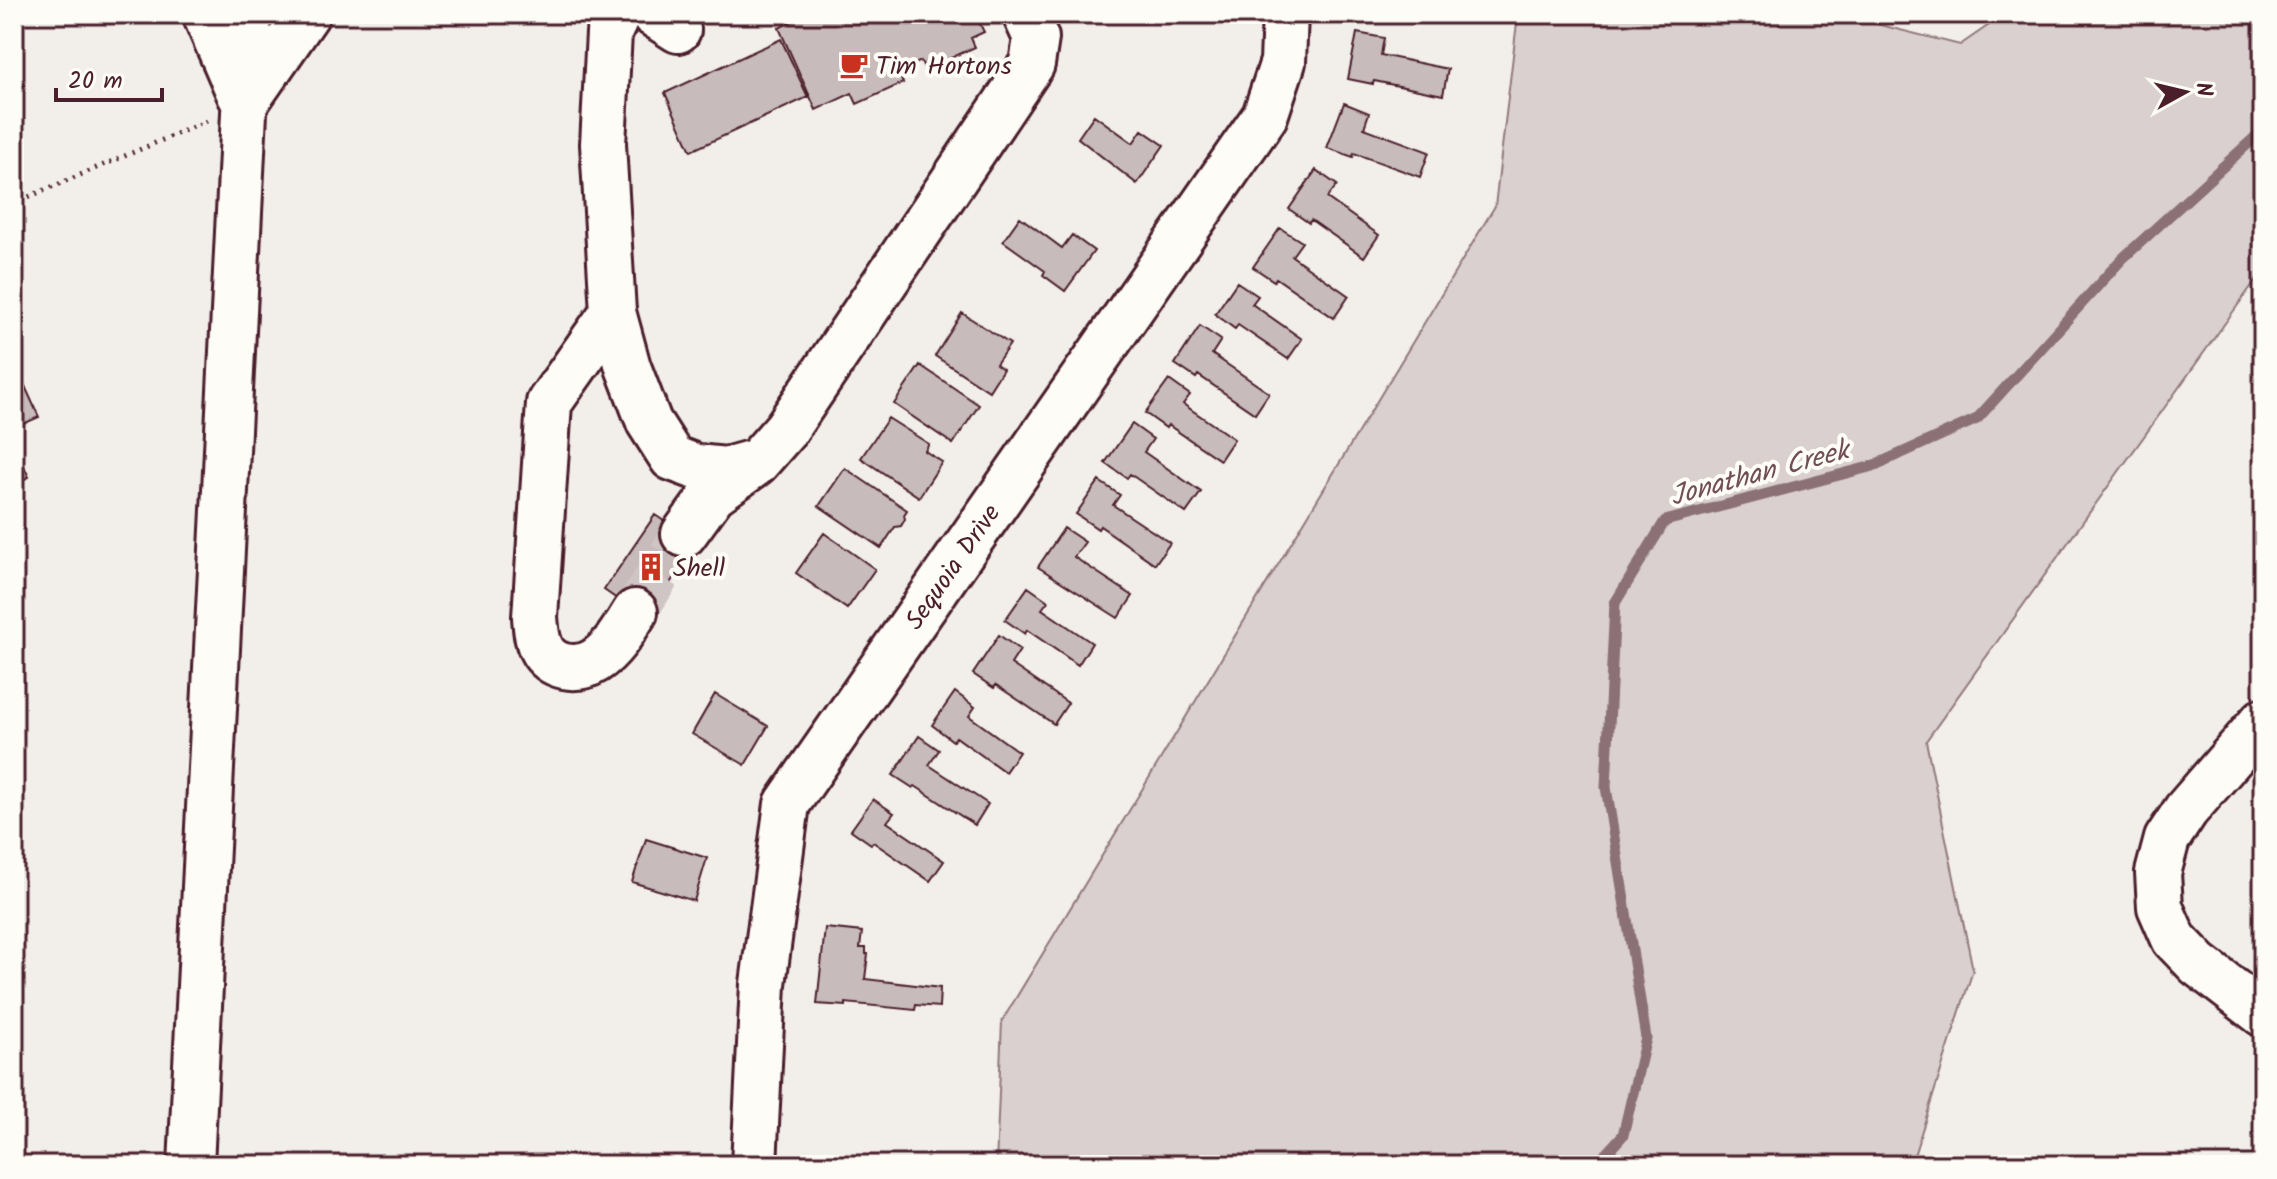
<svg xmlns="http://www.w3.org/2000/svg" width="2277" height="1179" font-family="Kalam,sans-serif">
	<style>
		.green { fill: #d9d0cf; stroke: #92787d; stroke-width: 2 }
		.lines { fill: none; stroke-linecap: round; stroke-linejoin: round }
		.stream { stroke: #8b6f75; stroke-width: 11 }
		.building { fill: #c8bbbb; stroke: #4a1f2b; stroke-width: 2 }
		.minor-tunnel { stroke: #d0c5c5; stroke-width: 44; stroke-dasharray: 44 22; stroke-linecap: butt }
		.minor-casing { stroke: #4a1f2b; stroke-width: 50 }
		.major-casing { stroke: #4a1f2b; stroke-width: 50 }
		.path { stroke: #4a1f2b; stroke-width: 5; stroke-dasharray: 2 6; stroke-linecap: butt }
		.minor { stroke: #fdfcf7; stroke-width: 44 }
		.major { stroke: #fdfcf7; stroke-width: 44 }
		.labels { text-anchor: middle; stroke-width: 8; stroke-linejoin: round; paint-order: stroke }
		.poi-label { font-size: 26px; fill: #4a1f2b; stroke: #fdfcf7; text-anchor: start }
		.street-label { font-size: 26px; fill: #4a1f2b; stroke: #fdfcf7 }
		.water-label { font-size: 28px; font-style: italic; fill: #704e56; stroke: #fdfcf7 }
	</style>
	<rect width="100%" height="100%" fill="#f2efeb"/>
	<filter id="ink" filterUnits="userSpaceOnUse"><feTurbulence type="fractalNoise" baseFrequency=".0125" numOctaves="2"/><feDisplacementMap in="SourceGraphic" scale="16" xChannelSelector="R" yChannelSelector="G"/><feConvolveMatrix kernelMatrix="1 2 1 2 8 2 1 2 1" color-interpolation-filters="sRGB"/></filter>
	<g filter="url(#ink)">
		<path class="green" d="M1518 14H1836L1960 45 2005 14H2263V270L1926 741 1973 970 1911 1165H996L1002 1021 1495 206Z"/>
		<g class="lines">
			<path class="stream" d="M1596 1165 1623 1135 1646 1038 1606 787 1615 603 1665 521 1873 466 1977 419 2121 260 2263 130"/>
		</g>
		<path class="building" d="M805 14H975L984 32 971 38 975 47 925 70 921 61 898 72 903 83 857 104 852 93 816 110 779 28Z
			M1357 33 1384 38 1381 55 1448 69 1443 95 1374 81 1373 84 1348 79Z
			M781 39 808 97 691 151 665 93Z
			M1344 103 1369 113 1364 128 1429 152 1420 177 1354 153 1353 157 1327 148Z
			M1094 115 1133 143 1142 130 1164 145 1137 184 1078 138Z
			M1316 170 1337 185 1327 198 1379 235 1364 257 1311 220 1309 223 1289 209Z
			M1020 217 1062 248 1072 235 1094 251 1065 291 1043 275 1045 271 1003 241Z
			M1280 228 1302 242 1292 256 1349 296 1334 318 1276 278 1274 281 1253 267Z
			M1237 282 1258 296 1252 304 1302 339 1288 359 1238 325 1235 329 1215 314Z
			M962 313 1010 344 996 364 1003 369 989 391 935 356Z
			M1200 326 1221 340 1212 354 1269 393 1255 414 1198 375 1196 378 1175 364Z
			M14 362 39 417 14 428Z
			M920 365 979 405 953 444 894 404Z
			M1169 380 1190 395 1183 404 1234 439 1220 460 1168 425 1166 428 1145 413Z
			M888 418 929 444 925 451 942 462 919 497 861 458Z
			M1132 424 1153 439 1144 452 1201 492 1186 513 1130 474 1127 478 1105 463Z
			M14 445 29 477 14 484Z
			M845 468 907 510 904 515 905 519 901 526 895 527 881 548 819 506Z
			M1099 481 1120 495 1113 505 1170 543 1155 564 1100 526 1098 529 1076 514Z
			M655 515 697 543 646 619 604 590Z
			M1064 528 1085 542 1074 557 1133 596 1118 618 1038 567Z
			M824 533 875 569 847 609 796 573Z
			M1028 587 1048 601 1042 609 1092 643 1078 665 1027 630 1025 634 1005 620Z
			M999 635 1020 650 1011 664 1068 703 1054 724 996 685 994 688 973 674Z
			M955 692 975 707 969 716 1019 752 1005 772 956 737 953 741 932 725Z
			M715 694 768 726 745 765 692 734Z
			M919 736 939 750 929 765 988 804 975 825 915 786 913 788 893 775Z
			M873 799 894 813 887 822 944 861 930 881 873 842 871 844 851 830Z
			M646 839 707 858 694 901 632 882Z
			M825 928 862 932 860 948H866V954H868L865 979 940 988 939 1007 916 1005 915 1010 846 1003V1006L817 1004Z"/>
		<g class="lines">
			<path class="minor-tunnel" d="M635 612 684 534"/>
			<defs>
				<g id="minor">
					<path d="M618 14 609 33 603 144 613 312 628 367 649 422 672 458 696 467 726 470 758 461 786 429 1032 64 1036 38 1025 14"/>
					<path d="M653 14 678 30"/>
					<path d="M613 312 549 403 535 617C536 627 536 638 541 648 550 668 577 672 595 661 613 649 624 630 635 612"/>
					<path d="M684 534 713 494 755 464"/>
					<path d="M2263 721 2186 810 2167 839 2158 873 2160 907 2174 939 2198 964 2263 1014"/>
					<path id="s1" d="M754 1165 763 984 787 804 1265 116 1283 62 1285 14"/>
				</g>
				<path id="major" d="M205 14 240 95
					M244 105 307 14
					M191 1165 249 14"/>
			</defs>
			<use href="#minor" class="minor-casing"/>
			<use href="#major" class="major-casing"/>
			<path class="path" d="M14 203 207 121"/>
			<use href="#minor" class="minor"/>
			<use href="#major" class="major"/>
		</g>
	</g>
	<defs>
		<symbol id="cafe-bare" viewBox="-9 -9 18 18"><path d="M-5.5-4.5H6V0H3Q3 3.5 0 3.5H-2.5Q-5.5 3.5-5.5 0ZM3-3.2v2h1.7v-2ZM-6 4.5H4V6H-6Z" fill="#c8321e" stroke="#fdfcf7" stroke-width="2.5" paint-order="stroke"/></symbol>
		<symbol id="building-bare" viewBox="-9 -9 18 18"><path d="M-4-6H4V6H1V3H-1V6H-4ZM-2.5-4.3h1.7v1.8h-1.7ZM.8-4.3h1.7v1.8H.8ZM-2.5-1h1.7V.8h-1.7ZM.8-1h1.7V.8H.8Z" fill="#c8321e" stroke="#fdfcf7" stroke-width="2.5" paint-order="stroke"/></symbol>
	</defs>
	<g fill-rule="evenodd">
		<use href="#cafe-bare" x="834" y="45" width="40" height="40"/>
		<use href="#building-bare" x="631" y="547" width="40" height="40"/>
	</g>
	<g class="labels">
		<g class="poi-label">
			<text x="876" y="74">Tim Hortons</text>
			<text x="673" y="576">Shell</text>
		</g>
		<g class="street-label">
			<text dy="9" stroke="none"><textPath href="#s1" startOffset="652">Sequoia Drive</textPath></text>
		</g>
		<g class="water-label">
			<text transform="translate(1759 472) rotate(-15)" y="10">Jonathan Creek</text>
		</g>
	</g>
	<rect width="2277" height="1179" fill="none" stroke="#fdfcf7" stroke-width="48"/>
	<rect x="24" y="24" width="2229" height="1131" fill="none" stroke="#4a1f2b" stroke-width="3" filter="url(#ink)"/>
	<g transform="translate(2185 92) rotate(82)" stroke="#fdfcf7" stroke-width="6" paint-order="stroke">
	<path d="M0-6L14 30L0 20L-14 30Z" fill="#4a1f2b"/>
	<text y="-12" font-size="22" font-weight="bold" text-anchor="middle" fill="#4a1f2b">N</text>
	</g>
	<path d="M56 88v12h106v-12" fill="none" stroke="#4a1f2b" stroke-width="4"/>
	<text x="68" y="88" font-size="24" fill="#4a1f2b" stroke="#fdfcf7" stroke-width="6" paint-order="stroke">20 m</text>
</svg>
